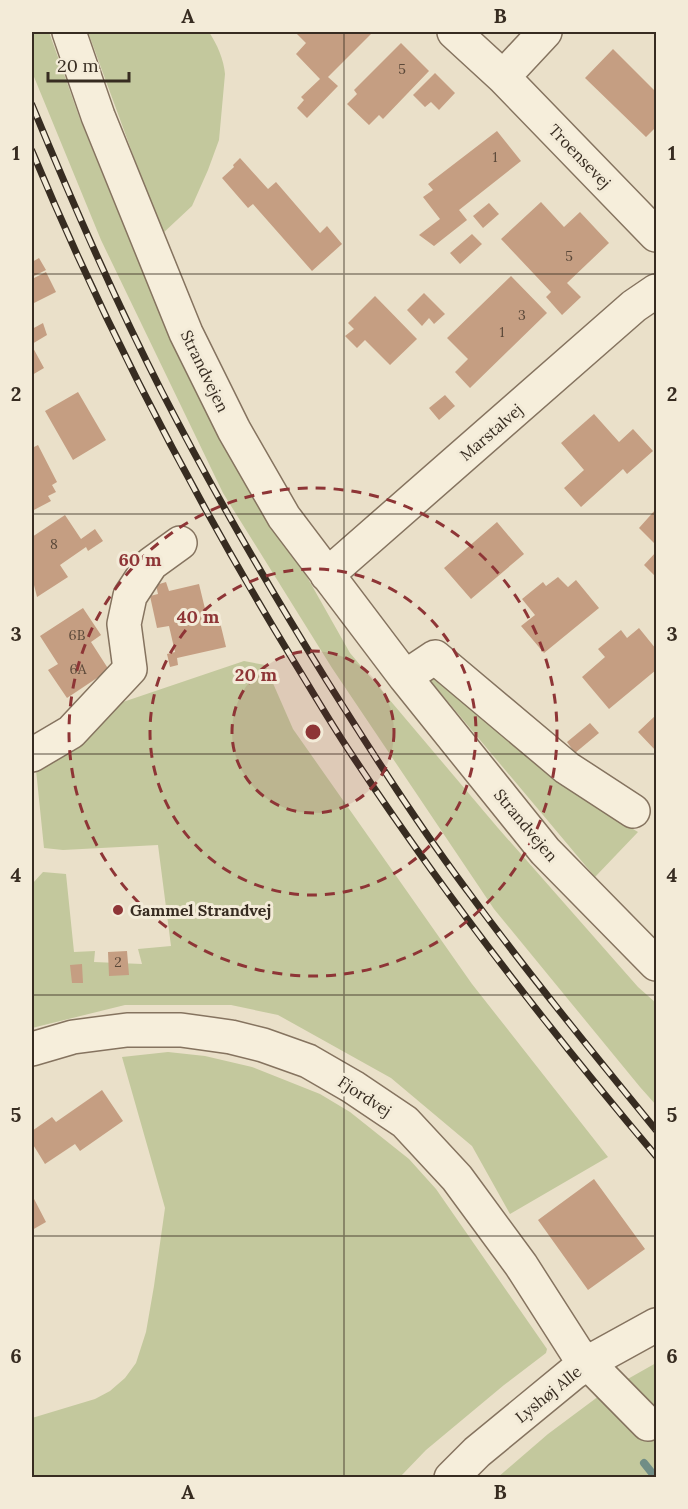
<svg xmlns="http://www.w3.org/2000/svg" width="688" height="1509" font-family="Lora,serif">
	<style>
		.green { fill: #c3c89d }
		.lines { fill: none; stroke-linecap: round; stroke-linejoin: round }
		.stream { stroke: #708d86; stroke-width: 8 }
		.building { fill: #c59e82 }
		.minor-casing { stroke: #85735f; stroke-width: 36 }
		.minor { stroke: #f6eedb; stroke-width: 33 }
		.rail-casing { stroke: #372c21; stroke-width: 7 }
		.rail { stroke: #f3ebd8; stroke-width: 4.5; stroke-dasharray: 14; stroke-linecap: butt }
		.grid { fill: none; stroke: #372c21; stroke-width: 1.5; stroke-opacity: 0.55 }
		.ring { fill: none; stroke: #8e3536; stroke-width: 3; stroke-dasharray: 10 8 }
		.poi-dot { fill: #8e3536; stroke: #f3ebd8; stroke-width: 2 }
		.labels { text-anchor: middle; stroke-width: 6; stroke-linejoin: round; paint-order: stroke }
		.number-label { font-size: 14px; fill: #5a4839 }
		.street-label { font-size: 16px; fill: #372c21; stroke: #f3ebd8 }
		.poi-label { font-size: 16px; font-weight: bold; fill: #372c21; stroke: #f3ebd8; text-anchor: start }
		.centre { fill: #8e3536; stroke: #f3ebd8; stroke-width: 3 }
		.ring-label { font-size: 18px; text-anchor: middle; font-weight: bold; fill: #8e3536; stroke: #f3ebd8; stroke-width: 6; stroke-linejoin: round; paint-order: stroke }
		.neatline { fill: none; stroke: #372c21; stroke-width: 2 }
		.grid-label { font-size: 20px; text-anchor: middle; font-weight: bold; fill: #372c21 }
	</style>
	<rect width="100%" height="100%" fill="#eae0c9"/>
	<path class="green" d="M32 32H49L80 119 163 322 350 653 498 828 638 987 656 1003V1105L640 1087 494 909 332 668 223 493 101 240 32 72Z
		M88 32H209C217 44 224 60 225 74L219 140 208 170 192 206 162 234Z
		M244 661 265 665 293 729 472 984 608 1157 510 1214 472 1146 391 1078 278 1015 231 1005H125L32 1028V899L33 883 43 872 66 874 74 952 95 951 94 962 142 964 138 949 171 946 158 845 63 850 44 848 36 770 120 703Z
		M439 677 613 817 638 832 595 877 428 678Z
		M168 1052 205 1056 252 1067 320 1094 350 1112 409 1159 436 1189 547 1349 546 1353 504 1385 426 1450 400 1477H32V1418L95 1399 110 1391 125 1378 136 1363 146 1332 154 1286 165 1208 122 1057Z
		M656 1363V1477L497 1478 548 1434 603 1393Z"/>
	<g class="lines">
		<path class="stream" d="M644 1463 656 1478"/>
	</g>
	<path class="building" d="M295 32H373L328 77 338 86 307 118 297 108 304 100 301 97 320 79 296 54 306 43Z
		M401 43 429 71 383 119 379 115 369 125 347 104 357 94 354 90Z
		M613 49 656 92V127L646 137 585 78Z
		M435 73 455 93 439 110 431 102 425 107 413 95Z
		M497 131 521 161 459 210 467 220 434 246 419 235 440 219 423 197 433 190 428 184Z
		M240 158 268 189 276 182 320 233 327 226 342 244 312 271 253 204 248 208 222 178 234 167 233 165Z
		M541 202 564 227 580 212 609 243 567 283 581 297 562 315 546 297 551 292 501 239Z
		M489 203 499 214 483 228 473 216Z
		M472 234 482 244 460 264 450 253Z
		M39 258 46 270 32 277V262Z
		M46 272 56 292 32 304V279Z
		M511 276 547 313 470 388 455 372 468 359 447 338Z
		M424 293 445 314 434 324 429 318 422 326 407 310Z
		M375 296 417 339 390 365 365 340 357 348 345 336 354 329 348 323Z
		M43 323 47 335 32 344V329Z
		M32 346 44 368 32 375Z
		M78 392 106 440 73 460 45 411Z
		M445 395 455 406 439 420 429 408Z
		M594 414 619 442 633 429 653 451 627 474 623 469 581 507 564 488 584 470 561 443Z
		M38 445 57 482 52 485 56 492 48 496 51 501 32 511V448Z
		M656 509V545L639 528Z
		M65 515 81 539 95 529 103 541 88 551 86 547 60 565 68 577 37 597 32 577V537Z
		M497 522 524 554 471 599 444 568Z
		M656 552V577L644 565Z
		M558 577 568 587 576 580 599 608 544 653 521 626 535 615 522 599 543 582 546 586Z
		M166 582 169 591 199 584 207 617 218 614 226 647 177 658 178 665 170 667 167 654 175 652 169 626 157 628 150 596 158 594 156 585Z
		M83 608 101 635 91 642 109 670 67 698 48 670 58 664 40 636Z
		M639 628 656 649V670L609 709 582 677 605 657 598 649 621 630 627 638Z
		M656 715V751L638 732Z
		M590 723 599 733 575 753 567 742Z
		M127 951 129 975 109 976 108 952Z
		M82 964 83 983H72L70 965Z
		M102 1090 123 1121 80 1151 75 1144 45 1164 32 1143V1131L52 1117 56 1122Z
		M594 1179 645 1249 588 1290 538 1220Z
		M32 1195 46 1222 32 1230Z"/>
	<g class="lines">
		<defs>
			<path id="minor" d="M69 32 98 116 186 333 234 430 284 517 405 677 545 851 656 964
				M454 32 503 77 656 235
				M503 77 545 32
				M327 575 634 306 656 291
				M405 677 435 657 567 768 633 811
				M32 755 71 732 130 669 124 624 130 596 151 564 180 543
				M32 1049 73 1037 127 1030H181L231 1037 263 1045 308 1061 353 1087 405 1122 457 1178 521 1265 576 1351 648 1424
				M451 1478 477 1452 573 1373 587 1363 656 1325"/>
		</defs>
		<use href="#minor" class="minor-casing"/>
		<use href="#minor" class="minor"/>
		<defs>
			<path id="rail" d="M32 105C72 202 114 298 162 392 213 491 268 586 327 681 373 754 420 828 472 897 531 977 593 1053 656 1130
				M32 151C105 327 194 497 293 660 312 691 330 722 350 752 443 893 547 1027 656 1156"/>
		</defs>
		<use href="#rail" class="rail-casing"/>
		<use href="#rail" class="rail"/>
	</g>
	<path class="grid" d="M344 32V1478M32 274H656M32 514H656M32 754H656M32 995H656M32 1236H656"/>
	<circle cx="313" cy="732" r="81" fill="#8e3536" fill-opacity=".12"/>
	<g class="ring">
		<circle cx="313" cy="732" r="81"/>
		<circle cx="313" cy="732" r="163"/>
		<circle cx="313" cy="732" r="244"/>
	</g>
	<circle class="poi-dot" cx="118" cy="910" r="6"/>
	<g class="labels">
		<g class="number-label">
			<text x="402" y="74">5</text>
			<text x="495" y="162">1</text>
			<text x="569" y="261">5</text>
			<text x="522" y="320">3</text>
			<text x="502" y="337">1</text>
			<text x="54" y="549">8</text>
			<text x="77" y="640">6B</text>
			<text x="78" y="674">6A</text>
			<text x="118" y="967">2</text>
		</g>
		<g class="street-label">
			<text transform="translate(580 156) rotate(46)" y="6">Troensevej</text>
			<text transform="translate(205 371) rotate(64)" y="6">Strandvejen</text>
			<text transform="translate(491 432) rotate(-41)" y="6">Marstalvej</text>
			<text transform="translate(526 825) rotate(50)" y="6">Strandvejen</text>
			<text transform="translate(365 1096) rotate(33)" y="6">Fjordvej</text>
			<text transform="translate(548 1394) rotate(-39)" y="6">Lyshøj Alle</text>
		</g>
		<g class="poi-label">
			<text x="130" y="916">Gammel Strandvej</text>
		</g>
	</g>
	<circle cx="313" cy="732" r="9" class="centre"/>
	<g class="ring-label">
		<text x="140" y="566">60 m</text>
		<text x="198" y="623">40 m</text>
		<text x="256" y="681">20 m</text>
	</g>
	<rect width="688" height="1509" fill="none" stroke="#f3ebd8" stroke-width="66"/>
	<path d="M48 72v9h81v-9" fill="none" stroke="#372c21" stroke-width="3"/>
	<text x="57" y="72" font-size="18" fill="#372c21" stroke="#f3ebd8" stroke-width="4.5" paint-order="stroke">20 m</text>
	<rect x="33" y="33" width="622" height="1443" class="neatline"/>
	<g class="grid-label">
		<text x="188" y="23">A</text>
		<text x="500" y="23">B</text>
		<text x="16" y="160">1</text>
		<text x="672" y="160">1</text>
		<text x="16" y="401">2</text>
		<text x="672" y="401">2</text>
		<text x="16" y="641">3</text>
		<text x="672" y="641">3</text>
		<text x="16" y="882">4</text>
		<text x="672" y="882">4</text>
		<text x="16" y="1122">5</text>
		<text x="672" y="1122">5</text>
		<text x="16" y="1363">6</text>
		<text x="672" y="1363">6</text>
		<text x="188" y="1499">A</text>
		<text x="500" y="1499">B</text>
	</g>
</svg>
